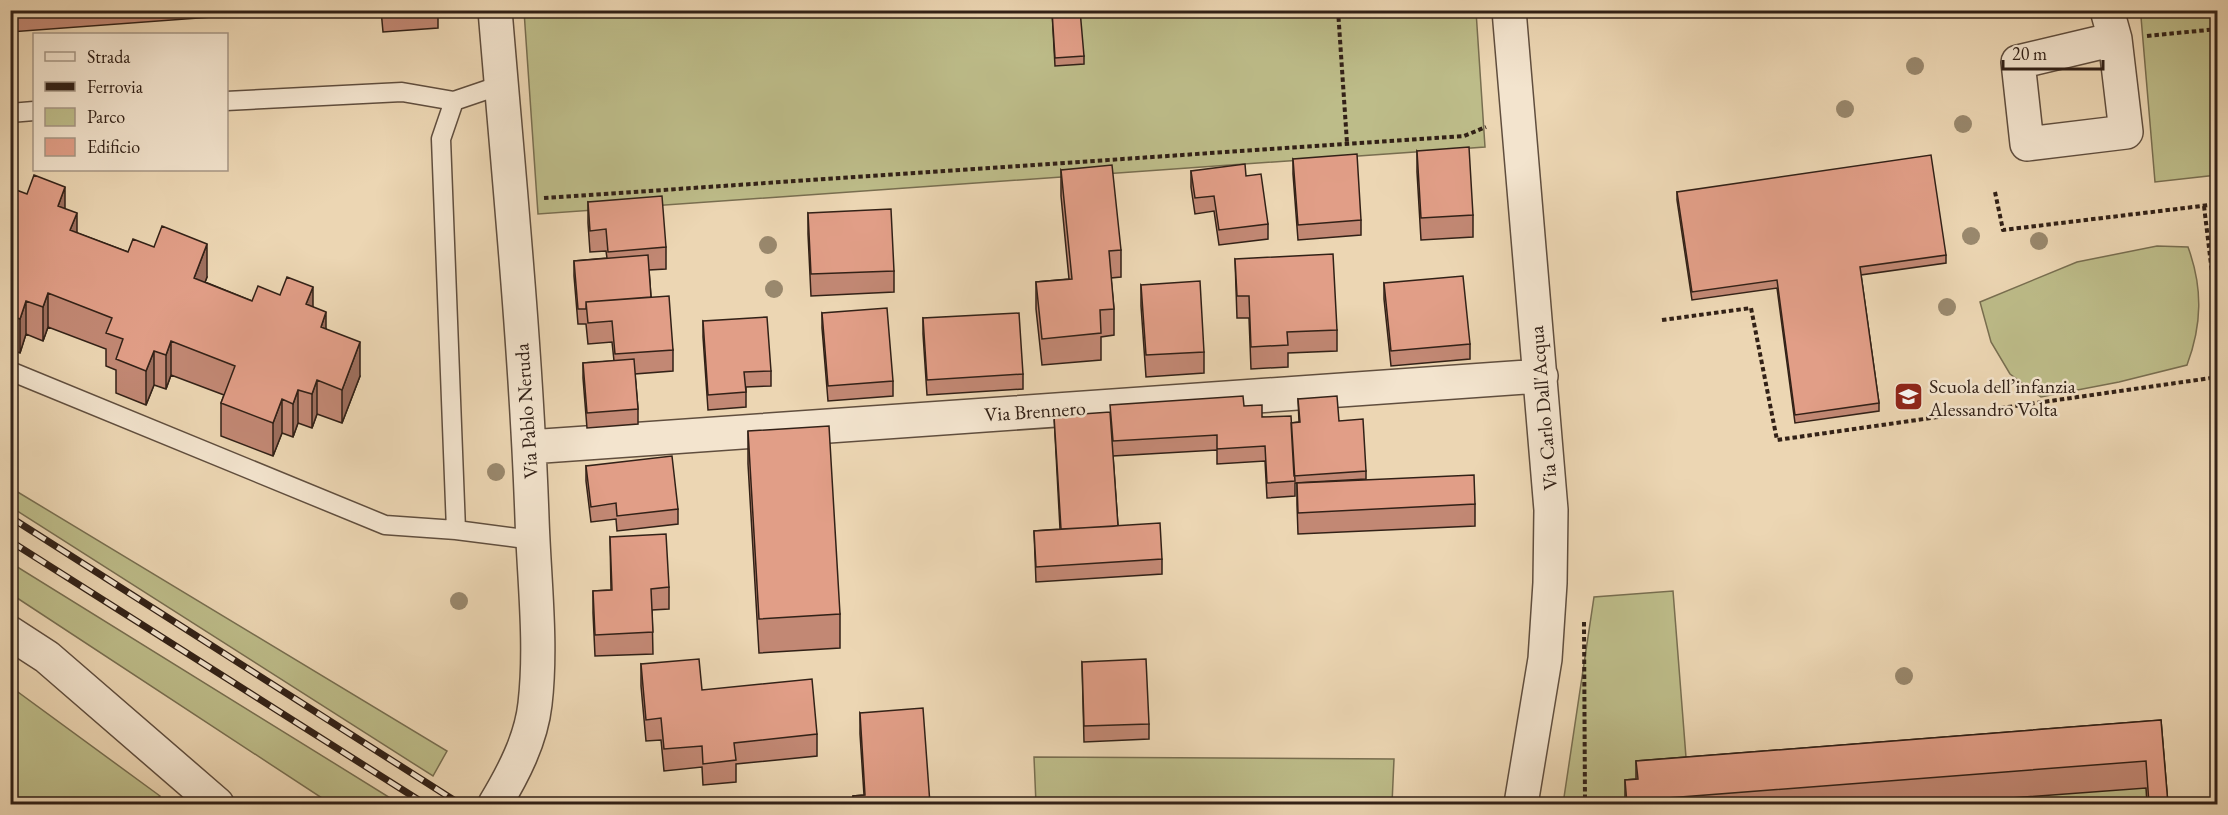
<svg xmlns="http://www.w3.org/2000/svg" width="2228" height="815" font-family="'EB Garamond',serif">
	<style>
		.green { fill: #bdbc89; stroke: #786e50; stroke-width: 1.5 }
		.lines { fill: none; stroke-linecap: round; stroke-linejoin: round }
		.lane-casing { stroke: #604e3e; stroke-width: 21 }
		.street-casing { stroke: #604e3e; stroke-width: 36 }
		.path { stroke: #322117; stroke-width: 4; stroke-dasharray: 4.5 3; stroke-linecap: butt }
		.lane { stroke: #f3e4ce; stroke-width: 18 }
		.street { stroke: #f3e4ce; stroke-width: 33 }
		.rail-casing { stroke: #322117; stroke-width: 7 }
		.rail { stroke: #f3e4ce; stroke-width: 4.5; stroke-dasharray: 14; stroke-linecap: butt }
		.tree { fill: #99886d }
		.wall { fill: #c28874; stroke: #322117; stroke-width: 1.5 }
		.shaded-wall { fill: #9e6f5e; stroke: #322117; stroke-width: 1.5 }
		.building { fill: #e19e87; stroke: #322117; stroke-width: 1.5 }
		.labels { text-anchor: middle; stroke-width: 5; stroke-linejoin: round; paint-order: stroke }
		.poi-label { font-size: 20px; fill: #322117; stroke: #f3e4ce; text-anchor: start }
		.street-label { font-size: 20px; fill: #322117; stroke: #f3e4ce }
	</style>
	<rect width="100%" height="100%" fill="#ecd6b3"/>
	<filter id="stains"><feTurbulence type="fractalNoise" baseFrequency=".00333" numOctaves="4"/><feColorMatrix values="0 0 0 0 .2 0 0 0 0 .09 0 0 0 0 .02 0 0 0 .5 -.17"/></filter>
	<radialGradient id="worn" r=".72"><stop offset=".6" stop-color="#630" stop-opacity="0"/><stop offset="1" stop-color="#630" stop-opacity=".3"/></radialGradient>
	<path class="green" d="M2201 10 2217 11V175L2155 182 2141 17Z
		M524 11H1476L1485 147 538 214Z
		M2157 246 2188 247C2203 288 2202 325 2187 365L2119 382 2041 397 2010 374 1991 342 1980 302 2077 262Z
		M11 488 447 751 433 776 11 507Z
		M10 563H11L400 804H331L11 594Z
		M1673 591 1688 783 2161 747 2166 804H1563L1594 597Z
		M10 687H11L160 796 152 804H11Z
		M1034 757 1394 759 1392 804H1036Z"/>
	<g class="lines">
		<defs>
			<path id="lane" d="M226 101 402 92 454 101
				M10 113 34 111
				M10 371 385 525 456 530 533 540
				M456 530 441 139 454 101 501 85"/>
			<path id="street" d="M1509 10 1551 510 1550 583 1545 659 1521 804
				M2107 10 2115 39 2126 132 2027 144 2018 62 2115 39
				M529 447 1541 376
				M10 633 47 657 217 804
				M495 804C513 774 531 740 535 704 542 644 534 579 532 518 526 349 509 179 495 10"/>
		</defs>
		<use href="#lane" class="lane-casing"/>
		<use href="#street" class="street-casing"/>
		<path class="path" d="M1338 10 1347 143
			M2147 36 2218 29
			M1995 192 2003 230 2218 204
			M544 198 1464 136 1486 127
			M2204 206 2218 323
			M1662 320 1751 308 1777 440 2218 377
			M1584 622 1585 804"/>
		<use href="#lane" class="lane"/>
		<use href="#street" class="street"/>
		<defs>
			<path id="rail" d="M10 517 460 804
				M10 541 425 804"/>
		</defs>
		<use href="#rail" class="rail-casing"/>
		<use href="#rail" class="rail"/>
	</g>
	<g class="tree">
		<circle cx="1915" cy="66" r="9"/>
		<circle cx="1845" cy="109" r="9"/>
		<circle cx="1963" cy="124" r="9"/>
		<circle cx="1971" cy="236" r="9"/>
		<circle cx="2039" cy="241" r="9"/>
		<circle cx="768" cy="245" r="9"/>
		<circle cx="774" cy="289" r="9"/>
		<circle cx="1947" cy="307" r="9"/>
		<circle cx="496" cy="472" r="9"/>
		<circle cx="459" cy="601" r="9"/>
		<circle cx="1904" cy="676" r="9"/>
	</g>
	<path class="wall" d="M10 10H306L10 32Z
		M381 10H438V28L383 32Z
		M1052 11 1084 56V64L1055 66Z
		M1417 151 1473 215V237L1421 240 1417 172Z
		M1293 159 1361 220V235L1298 240 1293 174Z
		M1061 170 1121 250V277L1111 278 1114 309V335L1101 337V360L1042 365 1036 309V282L1069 279 1061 196Z
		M1191 171 1246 176 1268 224V239L1219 245 1214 211 1195 214 1191 187Z
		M10 190 65 209 77 233 128 252 207 277 205 282 252 301 313 307 326 329 360 376 342 423 317 414 312 428 298 423 293 437 282 433 273 456 221 436V403L224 395 171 375 166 389 154 385 146 405 116 393V370L106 366V349L48 327 43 341 26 334 20 353 10 349Z
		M1677 192 1946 255V263L1861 275 1879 403V411L1795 423 1777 288 1692 300 1677 200Z
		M588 202 666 247V269L649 270 651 297 673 350V371L635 374 638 409V424L587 428 583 378V363L614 361 612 342 588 344 586 324H578L574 276V261L607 258 606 251 590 252 588 223Z
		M808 213 894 271V292L811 296 808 234Z
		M1235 259 1337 330V351L1288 353V367L1251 369 1249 318H1237Z
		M1384 283 1470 344V359L1391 366 1384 299Z
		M1141 285 1204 352V373L1146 377 1141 306Z
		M822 313 893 381V396L828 401 822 328Z
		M923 318 1023 374V389L927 395 923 334Z
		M703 321 771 371V386L746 387V407L708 410 703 337Z
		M1298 399 1339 421 1366 471V479L1295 483V496L1267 498 1265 461 1217 464V450L1113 456 1118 526 1162 559V574L1036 582 1034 531 1060 529 1054 416 1244 406 1262 417 1291 423 1299 422Z
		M748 431 840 614V648L759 653 748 464Z
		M586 466 678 509V524L617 531 616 519 591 522 586 481Z
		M1297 483 1475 504V526L1298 534 1297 505Z
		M610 537 669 587V609L652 610 653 654 595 656 593 613V591L611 590Z
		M1082 662 1149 724V739L1084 742Z
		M641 664 702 690 817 734V756L736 764V782L703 785 702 767 664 771 661 740 646 741 641 686Z
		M860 713 930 804H853V796L864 795 860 734Z
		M2161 720 2168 804H2147L2146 788 1931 804H1625V780L1636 779V761Z"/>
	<path class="shaded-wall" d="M65 187V221L58 206Z
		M77 213V247L70 230Z
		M207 244V277L194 311V278Z
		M313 287V320L306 304Z
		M48 293V327L43 341V307Z
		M26 301V334L20 353V319Z
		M326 312V346L321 327Z
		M171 341V375L166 389V355Z
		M360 342V376L342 423V390Z
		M154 351V385L146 405V371Z
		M317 380V414L312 428V394Z
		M298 390V423L293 437V404Z
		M282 399V433L273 456V423Z"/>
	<path class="building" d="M1080 10 1084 56 1055 58 1052 11Z
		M1469 147 1473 215 1421 218 1417 151Z
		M1357 154 1361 220 1298 225 1293 159Z
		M1931 155 1946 255 1860 267 1879 403 1795 415 1777 280 1692 292 1677 192Z
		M1245 164 1246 176 1261 174 1268 224 1219 230 1214 196 1195 198 1191 171Z
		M1112 165 1121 250 1109 251 1114 309 1100 310 1101 333 1042 339 1036 282 1072 279 1061 170Z
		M34 175 65 187 58 206 77 213 70 230 128 252 133 239 154 247 162 226 207 244 194 278 252 301 258 286 280 295 287 277 313 287 306 304 326 312 321 327 360 342 342 390 317 380 312 394 298 390 293 404 282 399 273 423 221 403 235 366 171 341 166 355 154 351 146 371 116 359 123 339 106 333 112 318 48 293 43 307 26 301 20 319 10 316V190L11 188 27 194Z
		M662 196 666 247 608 252 606 229 590 231 588 202Z
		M891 209 894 271 811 274 808 213Z
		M1333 254 1337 330 1287 332 1288 345 1251 347 1249 296H1237L1235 259Z
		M648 255 651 297 586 302V309H578L574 261Z
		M1463 276 1470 344 1391 351 1384 283Z
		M1200 281 1204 352 1146 355 1141 285Z
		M669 296 673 350 615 354 612 321 588 323 586 302Z
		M887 308 893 381 828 386 822 313Z
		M1019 313 1023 374 927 380 923 318Z
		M767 317 771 371 744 372 746 392 708 395 703 321Z
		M634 359 638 409 587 413 583 363Z
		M1243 396 1244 406 1262 405V417L1291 416 1295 481 1267 483 1265 446 1217 449V435L1113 441 1110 405Z
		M1337 396 1339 421 1363 419 1366 471 1294 476 1291 423 1300 422 1298 399Z
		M1110 412 1118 526 1061 529 1054 416Z
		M829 426 840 614 759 619 748 431Z
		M672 456 678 509 617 516 616 503 591 507 586 466Z
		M1474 475 1475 504 1298 513 1297 483Z
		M1160 523 1162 559 1036 567 1034 531Z
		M666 534 669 587 651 589 653 632 595 635 593 591 612 590 610 537Z
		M699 659 702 690 812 679 817 734 734 743 736 760 703 764 702 746 664 749 661 718 646 720 641 664Z
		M1146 659 1149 724 1084 726 1082 662Z
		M923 708 930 804H854L853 796 865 795 860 713Z
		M2161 720 2168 804H2149L2146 761 1668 798 1669 804H1627L1625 780 1638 779 1636 761Z"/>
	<defs>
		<symbol id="school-square" viewBox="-11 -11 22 22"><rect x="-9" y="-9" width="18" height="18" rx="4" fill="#8f2418" stroke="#f3e4ce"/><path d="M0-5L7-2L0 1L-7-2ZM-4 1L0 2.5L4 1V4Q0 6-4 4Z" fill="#fff"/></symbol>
	</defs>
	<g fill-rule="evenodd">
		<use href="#school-square" x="1892" y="380" width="33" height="33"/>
	</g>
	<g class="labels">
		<g class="poi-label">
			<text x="1929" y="393">Scuola dell’infanzia<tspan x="1929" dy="23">Alessandro Volta</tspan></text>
		</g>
		<g class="street-label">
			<text transform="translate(1543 408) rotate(-95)" y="7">Via Carlo Dall'Acqua</text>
			<text transform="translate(526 411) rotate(-94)" y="7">Via Pablo Neruda</text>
			<text transform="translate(1035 411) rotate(-4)" y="7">Via Brennero</text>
		</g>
	</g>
	<rect width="2228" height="815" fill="none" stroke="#ecd6b3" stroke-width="36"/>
	<rect x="12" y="12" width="2204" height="791" fill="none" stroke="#322117" stroke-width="3"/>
	<rect x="18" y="18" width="2192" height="779" fill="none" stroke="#322117" stroke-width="1.5"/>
	<rect x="33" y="33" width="195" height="138" fill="#f3e4ce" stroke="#a69685" stroke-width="1.5"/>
	<rect x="45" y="52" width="30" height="9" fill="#f3e4ce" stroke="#a69685" stroke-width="1.5"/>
	<text x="87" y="63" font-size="18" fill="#322117">Strada</text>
	<rect x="45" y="82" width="30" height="9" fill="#322117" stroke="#a69685" stroke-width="1.5"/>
	<text x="87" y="93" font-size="18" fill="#322117">Ferrovia</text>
	<rect x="45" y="108" width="30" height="18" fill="#bdbc89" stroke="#a69685" stroke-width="1.5"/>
	<text x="87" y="123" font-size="18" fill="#322117">Parco</text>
	<rect x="45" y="138" width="30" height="18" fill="#e19e87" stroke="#a69685" stroke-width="1.5"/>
	<text x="87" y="153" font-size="18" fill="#322117">Edificio</text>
	<path d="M2003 60v9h100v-9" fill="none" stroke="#322117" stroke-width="3"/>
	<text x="2012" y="60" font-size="18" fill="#322117" stroke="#f3e4ce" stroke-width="4.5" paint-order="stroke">20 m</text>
	<rect width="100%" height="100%" filter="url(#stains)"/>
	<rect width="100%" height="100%" fill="url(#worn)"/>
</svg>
